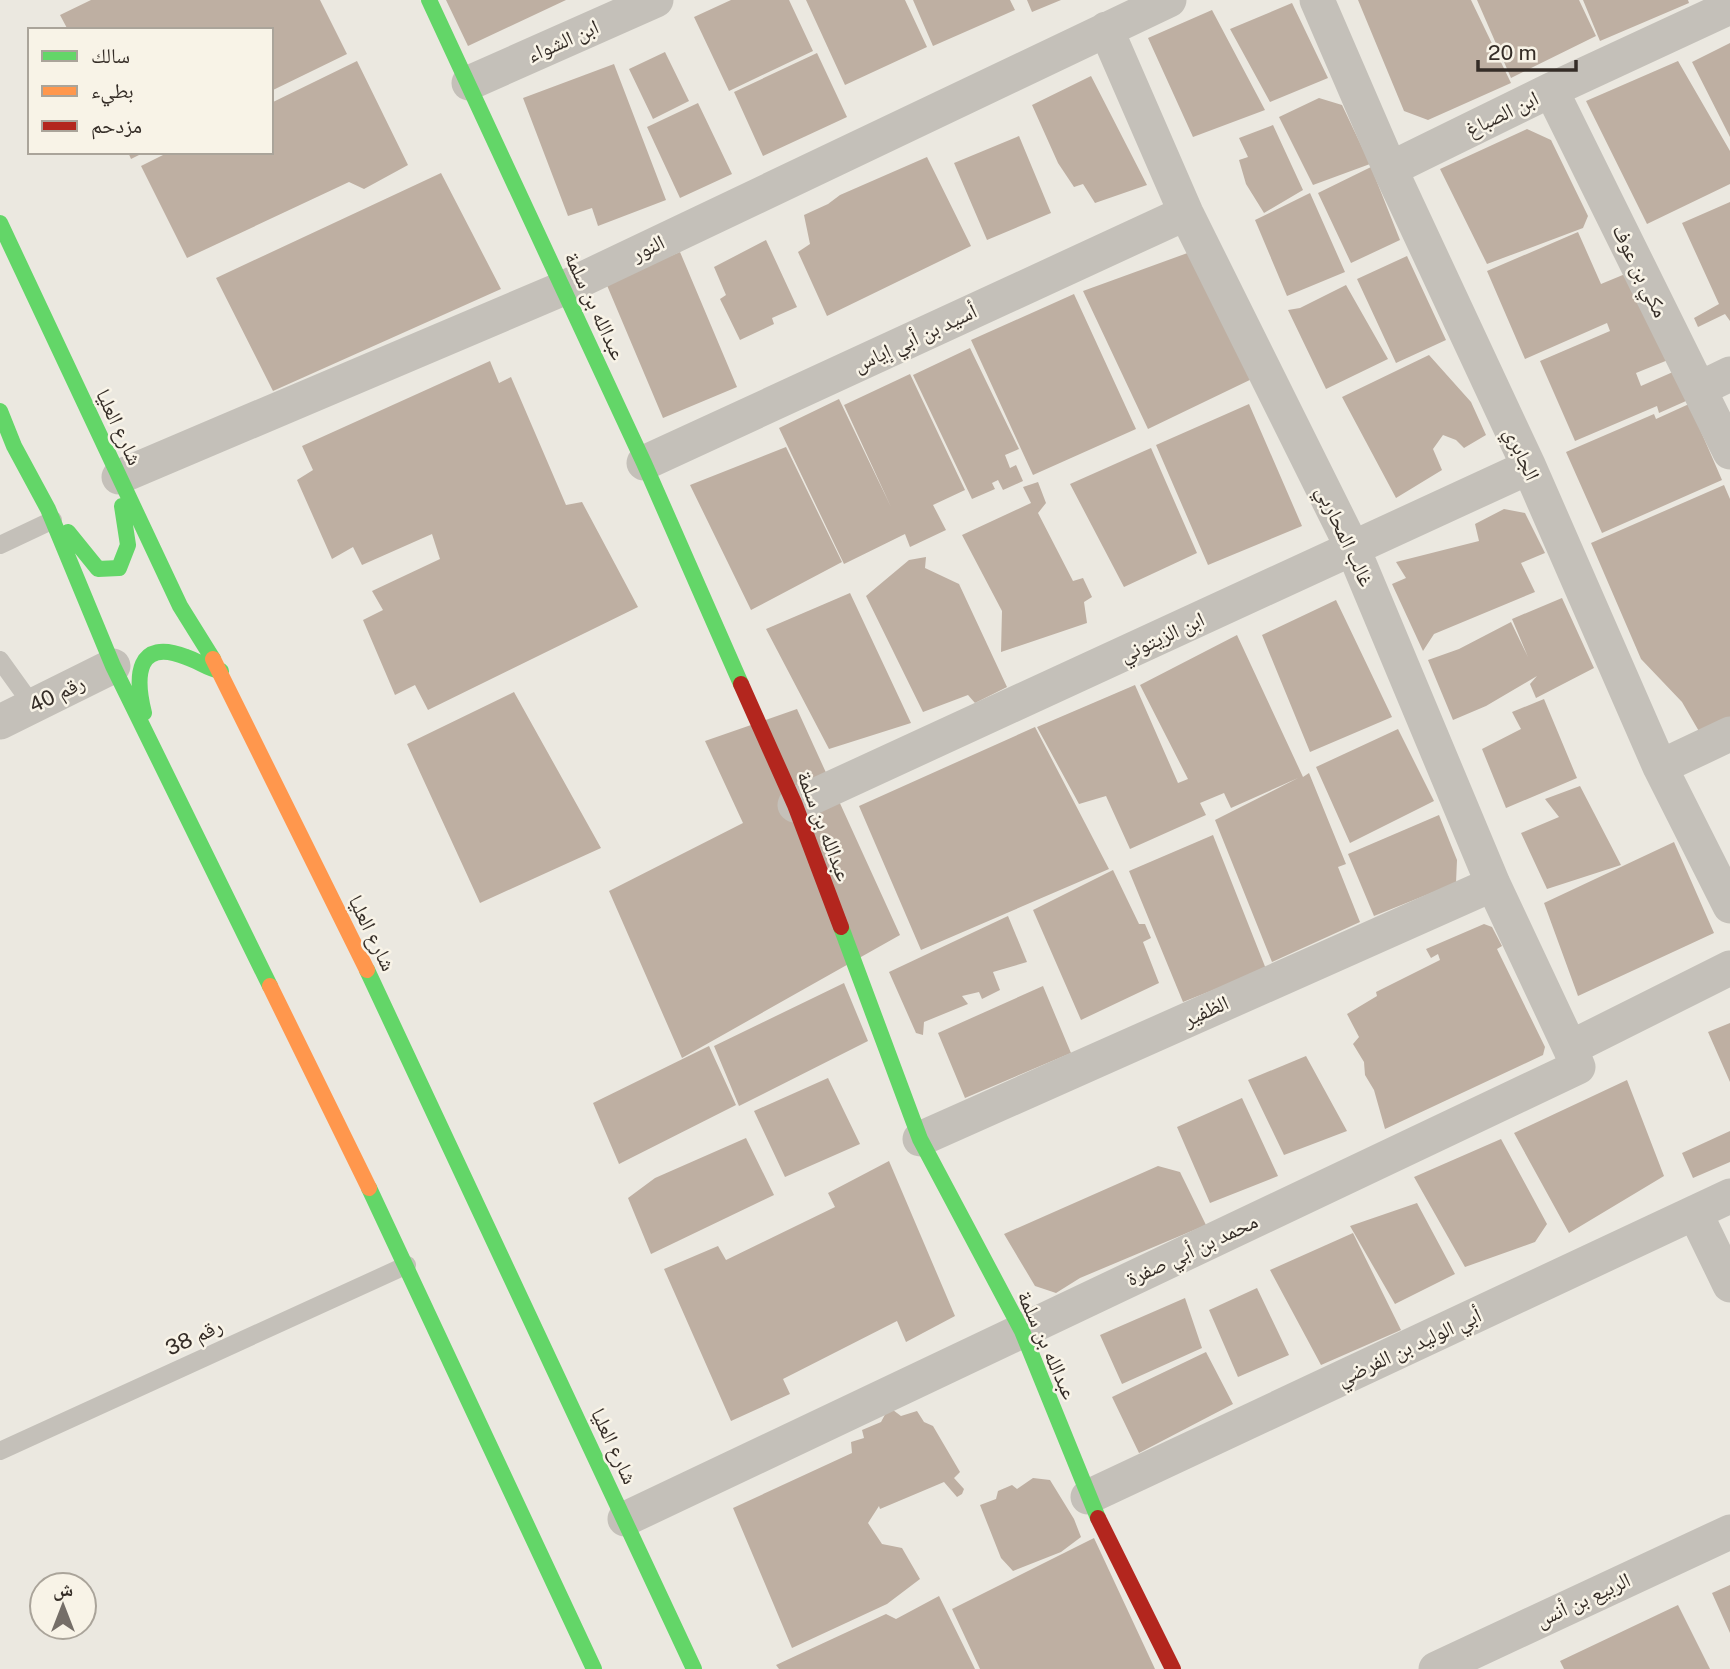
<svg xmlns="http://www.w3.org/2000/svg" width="1730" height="1669" font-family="'Public Sans','Noto Naskh Arabic',sans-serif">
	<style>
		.building { fill: #beafa2 }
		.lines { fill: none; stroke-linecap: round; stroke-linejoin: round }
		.lane { stroke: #c4c0b9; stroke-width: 18 }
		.street { stroke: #c4c0b9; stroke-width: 35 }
		.fast { stroke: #63d668; stroke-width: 16 }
		.slow { stroke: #ff974d; stroke-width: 16 }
		.jam { stroke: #b3261e; stroke-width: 16 }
		.labels { text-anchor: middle; stroke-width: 5; stroke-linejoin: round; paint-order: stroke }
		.street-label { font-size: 21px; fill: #352d27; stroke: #f8f3e7 }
	</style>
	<rect width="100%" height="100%" fill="#ebe8e0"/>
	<path class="building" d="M91 0H320L347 54 271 91V30H68L60 15Z
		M446 0H566L468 46Z
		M731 0H789L813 51 729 91 694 17Z
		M806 0H905L927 47 845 85Z
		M913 0H1010L1015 10 933 46Z
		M1027 0H1061L1032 12Z
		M1358 0H1471L1511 83 1428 120 1404 111Z
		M1477 0H1579L1596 36 1511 78Z
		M1583 0H1688L1689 3 1600 41Z
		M1292 3 1328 78 1270 102 1230 29Z
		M1212 10 1265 110 1193 137 1148 38Z
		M1730 43V137L1692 62Z
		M665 52 689 101 653 119 629 69Z
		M817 53 847 117 763 156 734 92Z
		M357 61 408 165 364 189 349 182 187 258 141 166 169 152H271V103Z
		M1678 61 1730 151V184L1647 224 1586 101Z
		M614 64 666 200 598 226 592 208 568 216 523 98Z
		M1091 76 1147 185 1095 203 1083 184 1074 187 1058 163 1032 105Z
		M1319 98 1342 105 1370 164 1313 185 1279 117Z
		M698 103 732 174 680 198 647 127Z
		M1273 125 1303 190 1264 213 1246 184 1239 160 1248 157 1239 138Z
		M1527 129 1551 140 1588 216 1583 228 1487 264 1440 169Z
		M1019 136 1051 213 987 240 954 163Z
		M128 152H145L131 159Z
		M927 157 971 246 827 316 798 252 810 244 804 215 828 204 840 195Z
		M1371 167 1400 240 1351 263 1318 193Z
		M441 173 501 289 273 391 216 278Z
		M1310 193 1345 272 1287 296 1255 220Z
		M1730 202V321L1725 314 1698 327 1694 318 1719 304 1682 223Z
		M1578 232 1601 284 1630 272 1668 360 1636 373 1641 386 1682 368 1695 397 1659 413 1657 406 1575 441 1540 361 1610 331 1607 323 1525 359 1487 271Z
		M766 240 797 307 772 318 774 324 740 340 720 299 726 295 714 267Z
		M1193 251 1256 377 1148 429 1083 291Z
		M680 252 737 387 663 418 606 283Z
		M1407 256 1446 340 1396 363 1357 279Z
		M1346 285 1388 359 1326 389 1288 310 1300 308Z
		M1074 294 1136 429 1033 475 971 340Z
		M970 348 1019 449 1005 455 1010 468 1016 465 1023 481 1003 490 998 480 992 483 995 489 972 499 913 375Z
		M1429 355 1471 402 1486 435 1464 448 1456 440 1443 435 1433 449 1442 470 1396 498 1342 397Z
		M490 361 499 383 511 377 566 505 582 502 638 607 428 710 415 685 395 695 363 620 383 610 372 591 440 559 432 534 362 565 353 547 332 559 297 480 313 470 302 446Z
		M910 374 965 490 933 505 946 530 910 547 905 534 844 564 779 428 839 399 891 507 844 405Z
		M1249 404 1302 526 1208 565 1156 445Z
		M1689 404 1722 480 1602 533 1566 452 1654 414 1656 419Z
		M786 447 842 562 751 610 690 485Z
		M1151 448 1197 553 1124 587 1070 484Z
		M1038 482 1046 503 1038 513 1073 581 1083 578 1092 597 1084 602 1087 623 1001 652 1002 611 962 535 1031 503 1023 487Z
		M1724 485 1730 499V719L1700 733 1682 702 1641 659 1591 543Z
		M1504 509 1525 513 1545 553 1521 563 1535 592 1434 634 1423 651 1392 584 1406 578 1396 562 1479 541 1475 524Z
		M926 557 925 568 959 584 1007 687 975 703 968 695 923 712 866 596 909 560Z
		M850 593 911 723 829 749 766 629Z
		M1562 598 1594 668 1536 698 1530 684 1537 676 1486 706 1453 720 1428 660 1459 649 1511 622 1528 657 1512 619Z
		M1336 600 1392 717 1310 752 1262 635Z
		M1237 635 1303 777 1309 773 1346 864 1338 867 1360 922 1272 962 1215 820 1298 778 1231 808 1224 793 1200 803 1206 815 1130 849 1106 796 1079 804 1037 727 1135 685 1178 783 1188 779 1140 685Z
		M514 692 601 848 480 903 407 744Z
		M1544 699 1577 778 1506 808 1482 749 1521 729 1512 712Z
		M797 709 900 935 682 1058 609 891 743 823 705 741Z
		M1035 727 1109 869 921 950 859 806Z
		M1398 729 1434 801 1350 843 1316 767Z
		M1580 786 1621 865 1547 889 1521 833 1559 817 1545 799Z
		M1439 815 1457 860 1456 883 1374 916 1348 854Z
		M1213 835 1266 969 1183 1002 1129 871Z
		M1674 842 1714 933 1578 996 1544 903Z
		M1113 870 1139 924H1145L1151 938 1143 942 1159 983 1081 1020 1033 910Z
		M1008 916 1027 962 993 972 1000 990 982 999 979 992 962 996 968 1004 924 1022 923 1035 916 1033 889 972Z
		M1484 924 1492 927 1502 946 1497 949 1545 1047 1543 1055 1385 1129 1374 1090 1365 1075 1364 1062 1353 1044 1359 1037 1347 1014 1377 996 1376 992 1440 960 1438 954 1431 958 1426 949Z
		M844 983 868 1041 739 1106 714 1046Z
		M1043 986 1071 1053 965 1098 938 1033Z
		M1730 1023V1082L1708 1032Z
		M709 1046 736 1105 619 1164 593 1103Z
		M1306 1056 1347 1131 1284 1155 1248 1080Z
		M828 1078 860 1144 785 1177 754 1111Z
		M1627 1080 1664 1176 1569 1233 1514 1133Z
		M1242 1098 1278 1176 1210 1203 1177 1127Z
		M1730 1131V1162L1693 1178 1682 1153Z
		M746 1138 774 1195 651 1254 628 1198 655 1178Z
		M1501 1139 1547 1224 1535 1242 1465 1267 1414 1177Z
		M889 1161 955 1316 906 1342 897 1321 783 1379 790 1394 731 1421 664 1269 718 1246 726 1260 835 1207 828 1193Z
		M1158 1166 1180 1172 1206 1225 1080 1278 1056 1293 1035 1286 1004 1234Z
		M1417 1203 1455 1274 1395 1304 1350 1226Z
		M1353 1233 1401 1330 1321 1365 1270 1270Z
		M1257 1288 1289 1355 1238 1377 1209 1310Z
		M1185 1298 1202 1348 1122 1384 1100 1335Z
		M1206 1352 1233 1404 1139 1453 1112 1397Z
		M889 1407 901 1416 917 1411 924 1422 933 1426 960 1472 954 1478 964 1489 962 1494 957 1497 944 1482 880 1509 879 1506 868 1523 882 1544 902 1548 920 1579 887 1604 792 1648 733 1508 852 1453 851 1442 864 1438 862 1430 881 1422Z
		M1033 1478 1050 1480 1074 1519 1081 1537 1061 1552 1013 1571 1001 1558 980 1505 996 1499 998 1491 1012 1485 1017 1489Z
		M1094 1538 1155 1669H980L952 1609Z
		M1730 1585V1633L1712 1593Z
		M939 1596 975 1669H779L776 1665 886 1614 896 1619Z
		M1678 1605 1710 1669H1564L1560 1661Z"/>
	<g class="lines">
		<path class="lane" d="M0 545 53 520
			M0 660 33 706
			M0 1451 407 1265"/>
		<path class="street" d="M1317 0 1390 169 1529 467 1660 767 1730 906
			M1106 29 1186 213 1353 549 1493 884 1570 1048
			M469 83 656 0
			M1551 90 1730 452
			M1390 169 1551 90 1730 7
			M1699 389 1730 374
			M644 463 1186 213
			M119 477 564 288 1169 0
			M0 722 113 666
			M1660 767 1730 734
			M795 805 1529 467
			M920 1139 1493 884
			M1695 1213 1730 1285
			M1088 1497 1730 1196
			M625 1519 1578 1067 1570 1048 1730 968
			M1436 1669 1730 1532"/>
		<path class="fast" d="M429 0 644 463 741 684
			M0 223 180 606 213 659
			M0 411 14 446 48 509 113 666 270 986
			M68 532 98 569 119 568 128 545 122 506
			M144 713C135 677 136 637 186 657 199 661 207 669 221 671
			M841 927 920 1139 1022 1331 1098 1518
			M367 970 694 1669
			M369 1188 594 1669"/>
		<path class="slow" d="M213 659 367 970
			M270 986 369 1188"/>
		<path class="jam" d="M741 684 795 805 841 927
			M1098 1518 1173 1669"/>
	</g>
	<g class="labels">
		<g class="street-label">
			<text transform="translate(563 41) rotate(-24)" y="7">ابن الشواء</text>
			<text transform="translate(1502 114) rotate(-26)" y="7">ابن الصباغ</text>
			<text transform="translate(648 248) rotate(-26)" y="7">النور</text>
			<text transform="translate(1640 271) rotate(64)" y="7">مكي بن عوف</text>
			<text transform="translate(595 306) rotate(65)" y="7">عبدالله بن سلمة</text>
			<text transform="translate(915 338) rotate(-25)" y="7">أسيد بن أبي إياس</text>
			<text transform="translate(119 427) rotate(65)" y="7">شارع العليا</text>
			<text transform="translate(1522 454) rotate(65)" y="7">الجابري</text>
			<text transform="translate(1345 536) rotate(65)" y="7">غالب المحاربي</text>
			<text transform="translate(1162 637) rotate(-25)" y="7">ابن الزيتوني</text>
			<text transform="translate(57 694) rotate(-26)" y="7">رقم 40</text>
			<text transform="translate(824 826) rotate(69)" y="7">عبدالله بن سلمة</text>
			<text transform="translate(372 933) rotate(64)" y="7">شارع العليا</text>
			<text transform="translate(1206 1011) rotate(-24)" y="7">الظفير</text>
			<text transform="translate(1192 1250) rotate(-25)" y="7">محمد بن أبي صفرة</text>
			<text transform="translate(194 1337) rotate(-25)" y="7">رقم 38</text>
			<text transform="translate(1047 1345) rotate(66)" y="7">عبدالله بن سلمة</text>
			<text transform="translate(1409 1347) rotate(-25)" y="7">أبي الوليد بن الفرضي</text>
			<text transform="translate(614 1446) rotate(65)" y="7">شارع العليا</text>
			<text transform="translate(1583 1600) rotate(-25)" y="7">الربيع بن أنس</text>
		</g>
	</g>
	<rect x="28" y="28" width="245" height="126" fill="#f8f3e7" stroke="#aaa49a" stroke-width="2"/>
	<rect x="42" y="51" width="35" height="10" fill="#63d668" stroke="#aaa49a" stroke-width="2"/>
	<text x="91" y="63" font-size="21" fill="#352d27">سالك</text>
	<rect x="42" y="86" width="35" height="10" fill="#ff974d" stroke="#aaa49a" stroke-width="2"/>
	<text x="91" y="98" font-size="21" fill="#352d27">بطيء</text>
	<rect x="42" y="121" width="35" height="10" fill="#b3261e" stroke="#aaa49a" stroke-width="2"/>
	<text x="91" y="133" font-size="21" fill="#352d27">مزدحم</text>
	<g transform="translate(63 1606)"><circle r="33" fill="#f8f3e7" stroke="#aaa49a" stroke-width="2"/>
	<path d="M0-5L12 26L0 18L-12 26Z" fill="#756e68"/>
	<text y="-10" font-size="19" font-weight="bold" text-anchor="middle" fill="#352d27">ش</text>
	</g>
	<path d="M1478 60v10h98v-10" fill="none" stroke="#352d27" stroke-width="3.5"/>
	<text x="1488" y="60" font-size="21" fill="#352d27" stroke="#f8f3e7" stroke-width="5" paint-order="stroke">20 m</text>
</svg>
